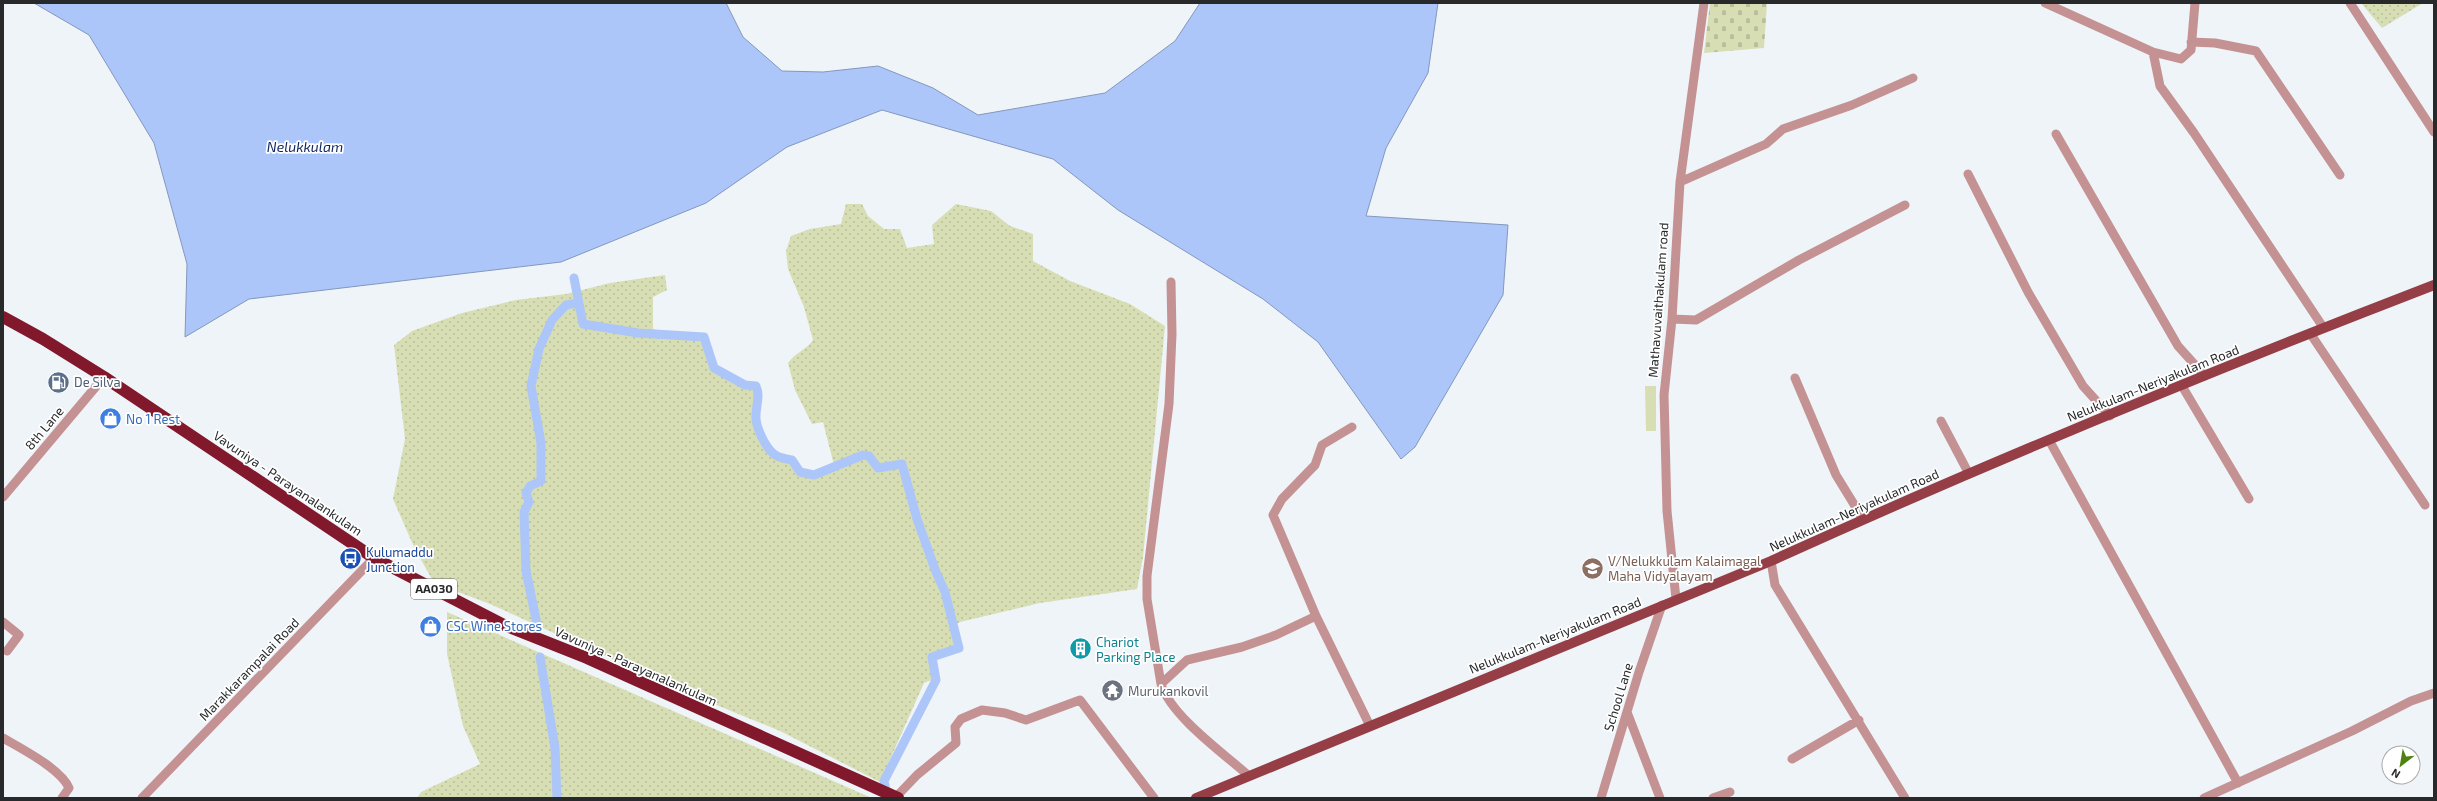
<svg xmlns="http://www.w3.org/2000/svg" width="2437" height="801" font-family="'Exo 2',sans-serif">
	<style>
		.grass { fill: url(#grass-dots) }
		.cemetery { fill: url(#cemetery-stones) }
		.green { fill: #d8deb4 }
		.water { fill: #acc6fa; stroke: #8497bc }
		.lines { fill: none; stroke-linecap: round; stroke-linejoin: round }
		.canal { stroke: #acc6fa; stroke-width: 9 }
		.minor { stroke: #c59293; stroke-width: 9 }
		.major { stroke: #953e46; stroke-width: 10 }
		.highway { stroke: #81182b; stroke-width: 12 }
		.labels { text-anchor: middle; stroke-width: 3.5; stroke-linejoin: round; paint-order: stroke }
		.shield { fill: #fff; stroke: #68696a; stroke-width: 1 }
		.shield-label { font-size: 12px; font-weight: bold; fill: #27292a }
		.street-label { font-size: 13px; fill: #27292a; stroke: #fff }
		.service-label { font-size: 13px; fill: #4e5e75; stroke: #fff; text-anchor: start }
		.shop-label { font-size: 13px; fill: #366cbe; stroke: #fff; text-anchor: start }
		.transit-label { font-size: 13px; fill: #164399; stroke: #fff; text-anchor: start }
		.education-label { font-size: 13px; fill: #785e54; stroke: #fff; text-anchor: start }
		.culture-label { font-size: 13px; fill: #0d838f; stroke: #fff; text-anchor: start }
		.worship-label { font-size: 13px; fill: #5b616d; stroke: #fff; text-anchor: start }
		.water-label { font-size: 14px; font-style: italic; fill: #0d245f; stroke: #fff }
	</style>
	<defs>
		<pattern id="grass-dots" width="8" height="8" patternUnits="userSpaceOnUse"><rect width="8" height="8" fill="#d8deb4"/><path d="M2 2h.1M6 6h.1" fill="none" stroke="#b9be9b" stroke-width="1.8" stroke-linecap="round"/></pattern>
		<pattern id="cemetery-stones" width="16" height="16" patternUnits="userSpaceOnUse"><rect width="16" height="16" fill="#d8deb4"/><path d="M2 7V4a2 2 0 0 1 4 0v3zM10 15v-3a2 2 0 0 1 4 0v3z" fill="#b9be9b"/></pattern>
	</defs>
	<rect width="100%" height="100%" fill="#eff4f9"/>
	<path class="grass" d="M2361 3H2423L2382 28Z
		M846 204H862L868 216 884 229H900L907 248 934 244 932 225 956 204 991 211 1010 226 1033 234V261L1070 281 1130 304 1165 326 1143 557 1137 589 1040 603 960 622 951 627 954 646 929 656 934 679 924 683 880 782 780 731 680 690 490 604 434 583 414 547 393 499 405 439 394 345 412 331 462 313 516 300 566 294 610 283 665 275 667 290 653 297V329L702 340 714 371 739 385 754 389C754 414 754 444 777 460 781 462 786 462 789 463 798 466 806 472 814 477L835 469 823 422 812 424 795 390 788 363C795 353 806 350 813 340L804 307 788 269 786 251 791 236 810 229 841 224Z
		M447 612 872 798H417L421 792 480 764 463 726 447 654Z"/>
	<path class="cemetery" d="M1710 3H1767L1764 48 1704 53Z"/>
	<path class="green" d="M1645 386H1656V431H1646Z"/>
	<path class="water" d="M34 3H726L743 37 782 71 823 72 878 66 933 88 978 115 1105 93 1175 41 1200 3H1438L1428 73 1386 148 1366 216 1508 225 1503 295 1415 447 1401 459 1318 342 1263 299 1118 210 1053 159 882 110 787 147 706 203 561 262 249 299 185 337 187 264 154 143 89 35Z"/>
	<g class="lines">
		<path class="canal" d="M574 278 583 324 638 333 704 337 714 368 745 385 756 386C761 397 755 407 756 419 757 430 767 451 777 456 781 458 787 459 792 460L800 472 814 475 863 455 869 456 878 468 902 464 917 519 936 572 945 592 959 648 932 657 936 680 884 781 887 796
			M538 629 526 571 524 512 529 502 526 493 530 486 541 481V443L531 386 539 349 552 320 566 305 578 303
			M540 657 555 748 557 798"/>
		<path class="minor" d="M2045 3 2153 52 2181 59 2191 50 2195 3
			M2350 3 2434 132
			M2191 42 2215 43 2256 51 2340 175
			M2153 52 2160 86 2194 133 2323 327
			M2056 134 2178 346 2205 376
			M1968 174 2028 292 2083 386 2110 416
			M1680 182 1766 144 1783 129 1852 105 1913 78
			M1171 282 1172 334 1169 404 1147 576V599L1161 684C1171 716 1223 753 1249 776
			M1672 319 1696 320 1799 260 1905 205
			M2310 333 2425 505
			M1795 378 1836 475 1863 519
			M2182 386 2249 499
			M1941 421 1969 474
			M1352 427 1322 445 1315 465 1282 499 1273 515 1316 616 1370 726
			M2049 440 2238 783
			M3 497 104 377
			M1771 561 1775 585 1905 798
			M1676 599 1667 511 1664 395 1672 319 1680 182 1704 3
			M3 622 19 635 7 651
			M1161 684 1187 660 1242 647 1276 635 1316 616
			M1627 712 1660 798
			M3 738C22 749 61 769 69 788L62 798
			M1792 759 1859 720
			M896 797 917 775 956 743 955 727 961 719 982 710 1005 713 1026 720 1080 700 1154 798
			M142 798 374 558
			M1601 798 1639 672 1662 605
			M1713 798 1730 792
			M2204 798 2352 731 2411 701 2434 693"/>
		<path class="major" d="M1196 798 1771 561C1989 462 2211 371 2434 285"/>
		<path class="highway" d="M3 317 43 339 104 377 374 558 504 625 587 658 898 798"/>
	</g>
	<defs>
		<symbol id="fuel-disc" viewBox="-11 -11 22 22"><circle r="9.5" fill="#5c6f8a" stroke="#fff"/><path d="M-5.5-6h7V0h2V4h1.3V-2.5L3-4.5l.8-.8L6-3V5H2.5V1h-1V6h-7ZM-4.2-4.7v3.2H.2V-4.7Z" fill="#fff"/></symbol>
		<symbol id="shop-disc" viewBox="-11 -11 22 22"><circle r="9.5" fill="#3f7fe0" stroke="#fff"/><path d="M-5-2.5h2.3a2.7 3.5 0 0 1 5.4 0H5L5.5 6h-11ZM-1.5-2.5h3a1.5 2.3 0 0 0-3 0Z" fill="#fff"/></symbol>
		<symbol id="bus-disc" viewBox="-11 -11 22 22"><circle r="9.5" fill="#1a4fb4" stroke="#fff"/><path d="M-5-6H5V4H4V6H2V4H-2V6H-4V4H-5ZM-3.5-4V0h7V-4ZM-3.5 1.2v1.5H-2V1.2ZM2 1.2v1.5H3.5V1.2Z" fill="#fff"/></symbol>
		<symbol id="school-disc" viewBox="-11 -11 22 22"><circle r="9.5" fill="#8d6e63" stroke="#fff"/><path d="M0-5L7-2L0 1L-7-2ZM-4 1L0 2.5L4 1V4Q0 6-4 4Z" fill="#fff"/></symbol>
		<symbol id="building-disc" viewBox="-11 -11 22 22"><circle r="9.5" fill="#0f9aa8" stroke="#fff"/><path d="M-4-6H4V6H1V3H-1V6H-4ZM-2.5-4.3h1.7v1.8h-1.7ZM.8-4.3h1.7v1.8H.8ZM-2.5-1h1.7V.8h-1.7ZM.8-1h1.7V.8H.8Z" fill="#fff"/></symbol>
		<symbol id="temple-disc" viewBox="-11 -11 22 22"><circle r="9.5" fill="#6b7280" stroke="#fff"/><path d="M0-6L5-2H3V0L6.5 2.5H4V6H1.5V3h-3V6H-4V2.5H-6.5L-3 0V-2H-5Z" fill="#fff"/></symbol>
	</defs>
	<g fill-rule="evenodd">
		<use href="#fuel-disc" x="46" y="370" width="25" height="25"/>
		<use href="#shop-disc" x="98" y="406" width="25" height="25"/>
		<use href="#bus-disc" x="338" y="546" width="25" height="25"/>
		<use href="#school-disc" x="1580" y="556" width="25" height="25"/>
		<use href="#shop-disc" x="418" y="614" width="25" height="25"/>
		<use href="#building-disc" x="1068" y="636" width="25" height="25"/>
		<use href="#temple-disc" x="1100" y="678" width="25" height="25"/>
	</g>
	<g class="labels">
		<rect class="shield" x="411" y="579" width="46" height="20" rx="3"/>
		<g class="shield-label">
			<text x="434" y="593">AA030</text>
		</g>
		<g class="street-label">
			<text transform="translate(1658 300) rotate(-86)" y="5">Mathavuvaithakulam road</text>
			<text transform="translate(2153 383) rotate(-22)" y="5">Nelukkulam-Neriyakulam Road</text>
			<text transform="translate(44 428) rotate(-50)" y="5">8th Lane</text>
			<text transform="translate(288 483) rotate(34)" y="5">Vavuniya - Parayanalankulam</text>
			<text transform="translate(1854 510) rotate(-24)" y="5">Nelukkulam-Neriyakulam Road</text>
			<text transform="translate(1555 635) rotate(-22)" y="5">Nelukkulam-Neriyakulam Road</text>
			<text transform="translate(636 666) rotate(24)" y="5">Vavuniya - Parayanalankulam</text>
			<text transform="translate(249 669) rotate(-46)" y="5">Marakkarampalai Road</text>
			<text transform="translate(1618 697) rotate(-73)" y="5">School Lane</text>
		</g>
		<g class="service-label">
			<text x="74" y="387">De Silva</text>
		</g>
		<g class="shop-label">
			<text x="126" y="424">No 1 Rest</text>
			<text x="446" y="631">CSC Wine Stores</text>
		</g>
		<g class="transit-label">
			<text x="366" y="557">Kulumaddu<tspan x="366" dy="15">Junction</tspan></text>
		</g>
		<g class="education-label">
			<text x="1608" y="566">V/Nelukkulam Kalaimagal<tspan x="1608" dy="15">Maha Vidyalayam</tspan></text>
		</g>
		<g class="culture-label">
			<text x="1096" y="647">Chariot<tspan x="1096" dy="15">Parking Place</tspan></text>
		</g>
		<g class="worship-label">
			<text x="1128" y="696">Murukankovil</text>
		</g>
		<g class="water-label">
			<text x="305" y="152">Nelukkulam</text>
		</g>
	</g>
	<rect width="2437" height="801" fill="none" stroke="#27292a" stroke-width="8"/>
	<g transform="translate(2401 765) rotate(211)"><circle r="19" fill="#ffffff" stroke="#a9a9aa"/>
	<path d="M0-3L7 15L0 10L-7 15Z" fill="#508010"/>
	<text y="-6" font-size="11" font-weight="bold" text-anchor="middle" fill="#27292a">N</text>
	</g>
</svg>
